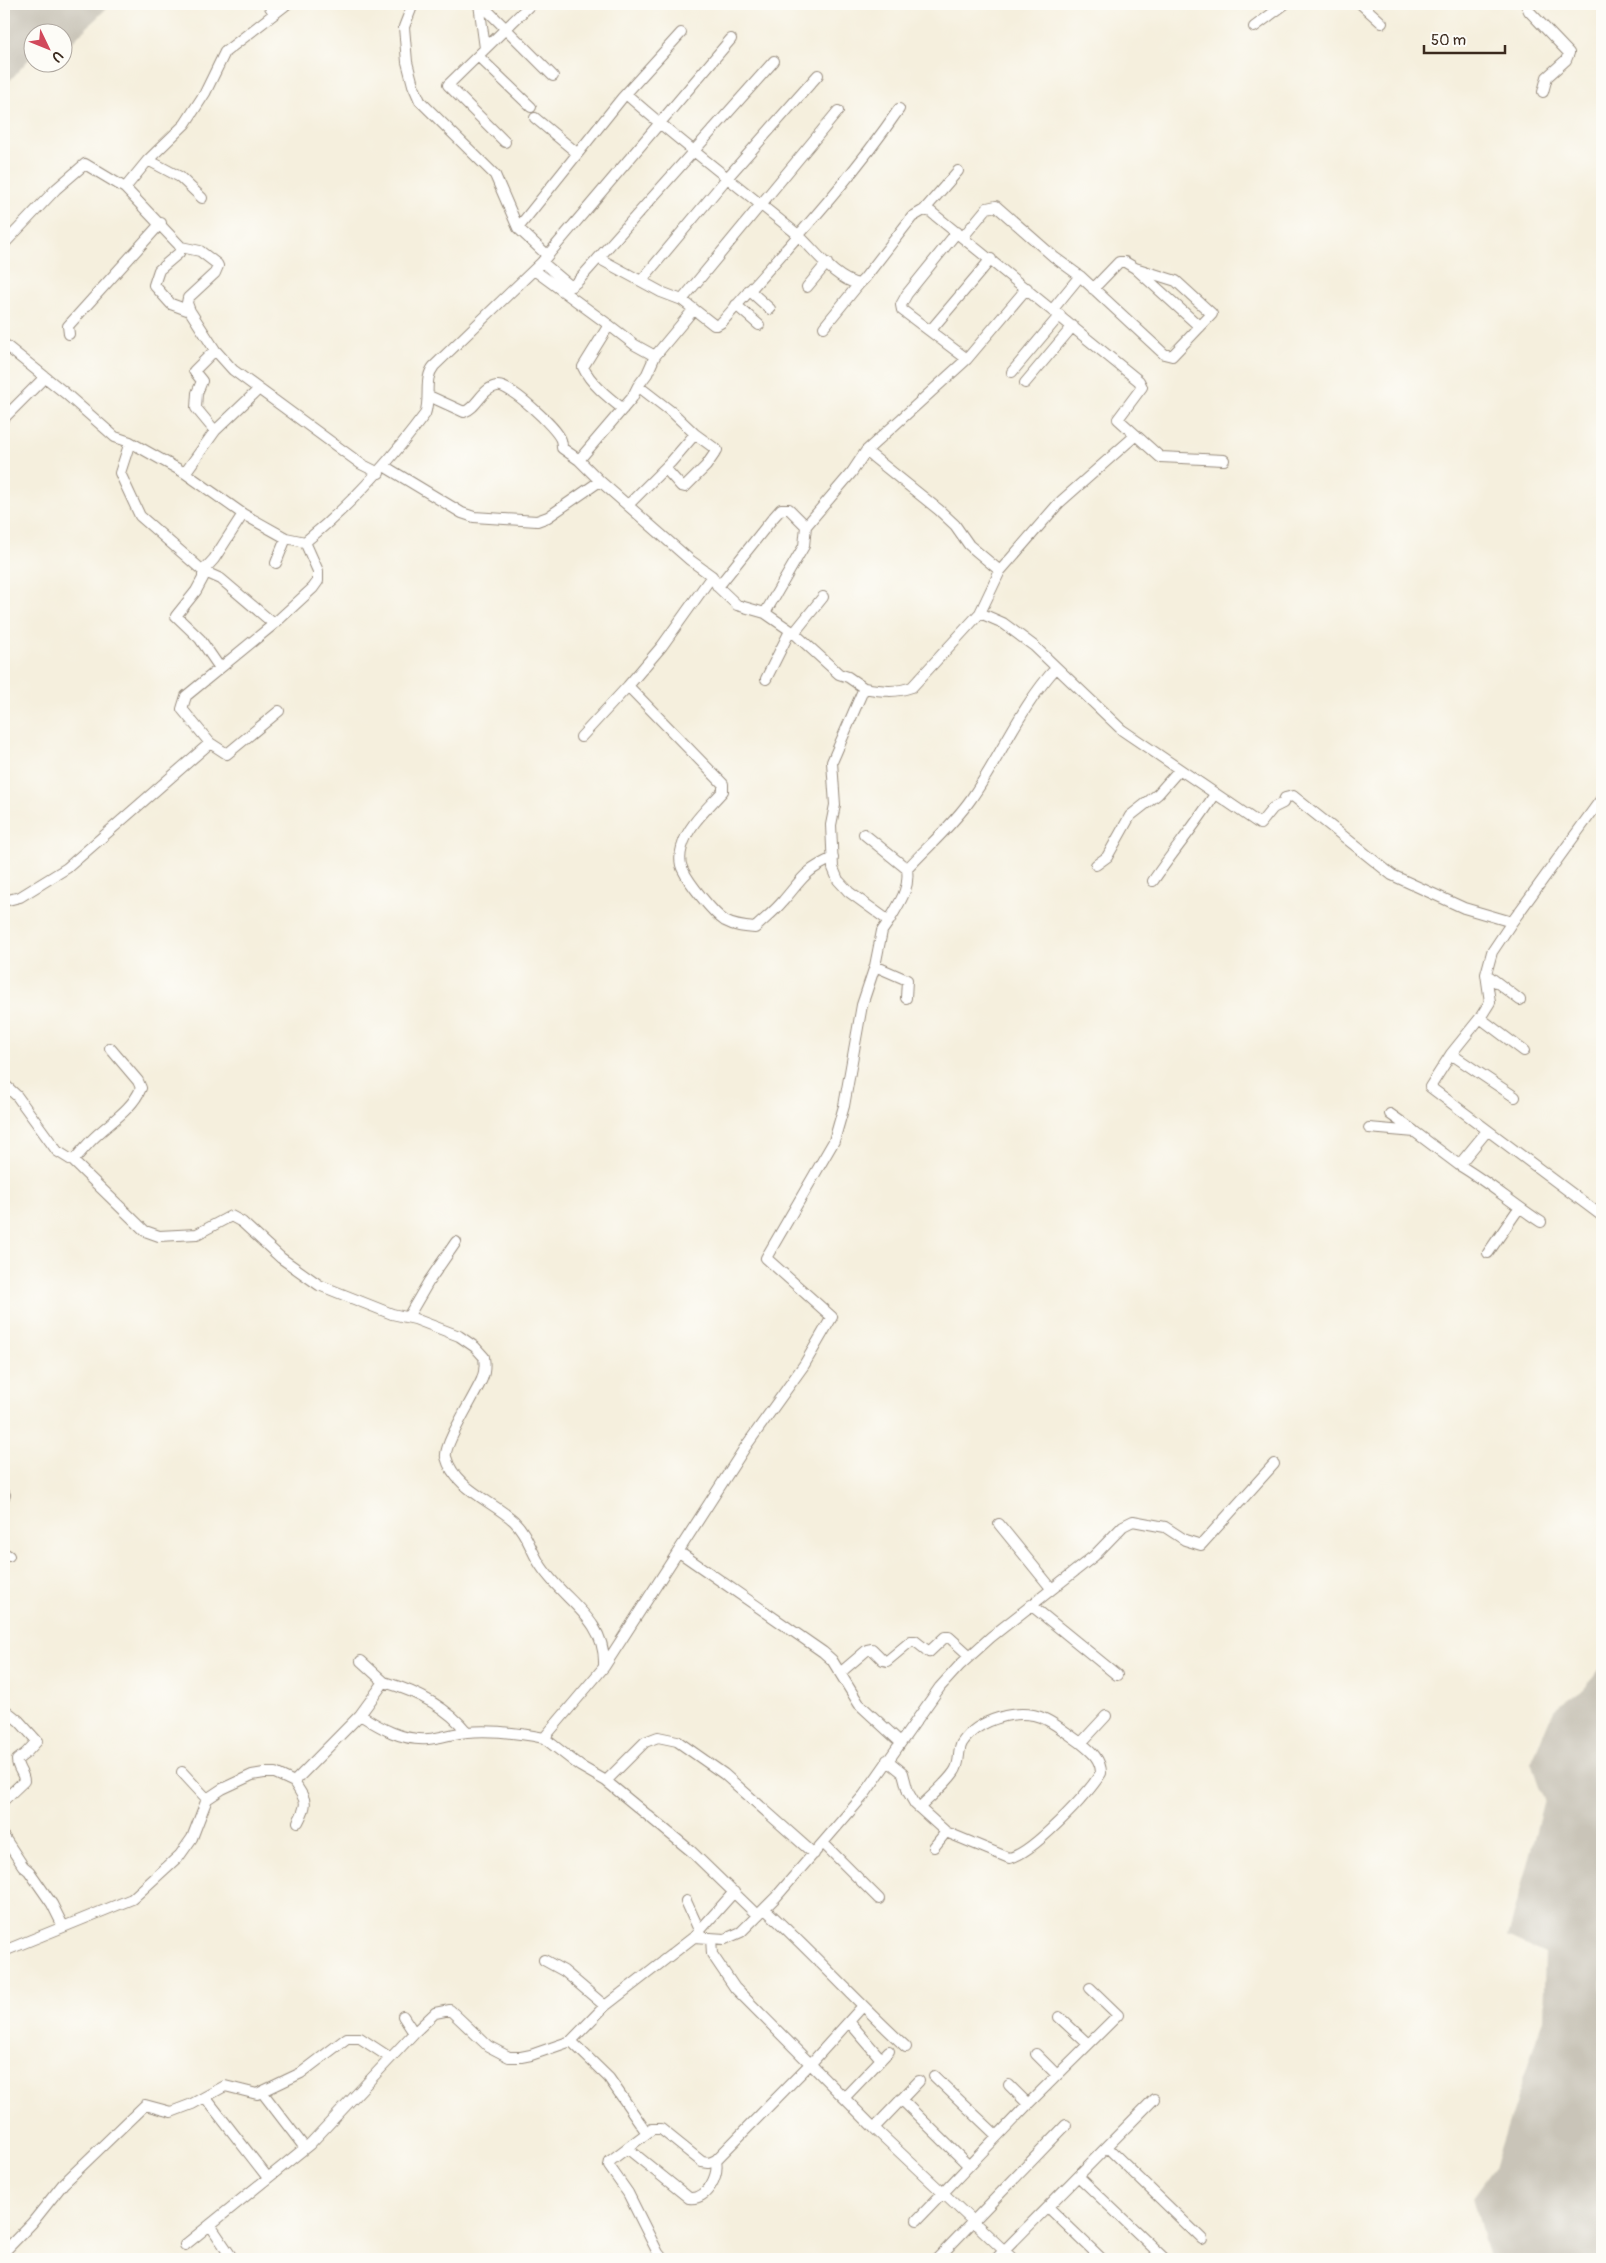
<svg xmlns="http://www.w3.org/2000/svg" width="1606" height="2263" font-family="Pangolin,sans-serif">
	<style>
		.industrial { fill: #c9c4b8 }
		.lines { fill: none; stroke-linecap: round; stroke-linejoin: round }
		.minor-casing { stroke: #988c7e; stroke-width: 12 }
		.minor { stroke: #fff; stroke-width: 10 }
	</style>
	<rect width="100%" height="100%" fill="#fdfcf7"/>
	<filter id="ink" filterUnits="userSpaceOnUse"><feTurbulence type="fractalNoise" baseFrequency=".02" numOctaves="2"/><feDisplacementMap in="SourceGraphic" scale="10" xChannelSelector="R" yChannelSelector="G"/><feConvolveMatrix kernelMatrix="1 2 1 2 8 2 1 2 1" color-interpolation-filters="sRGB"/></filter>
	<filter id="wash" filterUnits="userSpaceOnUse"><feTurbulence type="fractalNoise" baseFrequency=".0096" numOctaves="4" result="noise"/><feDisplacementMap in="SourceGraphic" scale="20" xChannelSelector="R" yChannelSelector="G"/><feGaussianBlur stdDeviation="1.12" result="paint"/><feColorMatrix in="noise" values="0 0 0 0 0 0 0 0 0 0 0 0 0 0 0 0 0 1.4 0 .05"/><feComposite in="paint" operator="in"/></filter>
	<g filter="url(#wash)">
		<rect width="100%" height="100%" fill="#f5efdd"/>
		<path class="industrial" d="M4 4H111L63 51 62 32H32V56L4 87Z
			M1602 1666V2259H1489L1473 2197 1494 2168 1543 2019 1545 1954 1508 1937 1544 1800 1531 1763 1554 1709 1584 1689Z"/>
	</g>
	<g filter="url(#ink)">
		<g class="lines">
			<defs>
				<path id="minor" d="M268 4 274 13
					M413 4 404 27 407 62 413 85 420 101 495 175 518 228
					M479 4 485 48
					M481 4 553 76
					M1361 4 1382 23
					M1526 4 1529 11 1569 53 1566 60 1547 77 1543 92
					M1254 27 1285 4
					M478 56 531 107
					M626 94C681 143 740 187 797 234 815 250 834 279 859 284L864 279 912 217 924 210 931 212 1139 381 1142 387 1118 419 1160 457 1224 460
					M535 118 577 153
					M505 142 448 85 531 4
					M148 160 180 177 202 198
					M125 188 181 247 200 251 217 264 218 266 215 273 188 298 187 303 190 311
					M924 210 958 171
					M957 232 907 294 901 305 902 310 967 359
					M963 237 987 208 996 206 1054 257 1080 276 1053 309
					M4 244 56 189 85 164 125 188 148 160 185 124 205 93 225 52 287 4
					M181 247 179 253 159 270 154 285 171 304 190 311 215 350 233 370 361 464 379 473
					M547 255 518 228 622 98 681 33
					M600 259 661 292 682 300 838 111
					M542 262 568 284 572 286 578 281 774 61
					M534 270 609 325 583 367C590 383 609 398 623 409
					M1080 276 1164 354 1172 356 1212 314 1176 281 1135 268
					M641 281 727 178 818 75
					M807 287 827 263
					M1093 289 1119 262H1125L1135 268 1200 327
					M749 290 770 309
					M682 300 714 325H717L722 322C782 253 847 185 899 109
					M736 305 759 325
					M609 325 635 345 655 356
					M824 327 859 284
					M930 331 991 259
					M69 334 68 326 161 223
					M4 344 65 393 115 437 130 442 185 473 243 514 286 538 305 542 318 571V581L313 588 274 624 186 696 182 709 210 743 67 868 20 897 4 901
					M1012 372 1060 315
					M1025 383 1073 326
					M638 386 647 374 655 356 694 309
					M429 396 464 412C477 408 482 388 497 386 509 383 557 428 561 440 562 443 562 445 562 448L579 460
					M4 418 45 377
					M215 431 259 389
					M130 442 120 473 140 516 203 571 221 579 274 624
					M384 466 462 513 474 517 537 521 548 517 600 481
					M185 473 215 431 196 408 197 393 202 381 194 371 215 350
					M628 505 671 462 695 434
					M806 526 852 472 866 451 967 359 1027 288
					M305 542C351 505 390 461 425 414 431 398 423 379 434 366L542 262 731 39
					M276 563 286 538
					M1000 571 1059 503 1136 435
					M712 576 662 646 628 686 723 784V791C708 808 688 825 682 847 680 854 679 863 683 870 689 883 713 913 725 921 734 926 744 927 755 928 764 919 775 911 783 901 803 878 804 871 833 858
					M718 587 773 518 781 509H789L806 526 804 546 765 613
					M980 613 1003 623 1034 646 1122 730 1260 824 1273 808 1283 803 1285 798 1293 796 1392 875 1464 908 1512 922 1602 798
					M794 633 823 597
					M220 668 200 639 176 616 196 591 203 578V571L214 559 243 514
					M766 679 790 631
					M864 688C881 691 896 693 912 687L980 613 1000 571 969 545 955 525 939 510 866 451
					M581 737 628 686
					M210 743 227 754 279 711
					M864 834 907 869C910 890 899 903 889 921
					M1096 865 1107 857 1130 816 1158 794 1179 770
					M907 869C928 846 953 825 971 799 1001 756 1021 706 1056 668
					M1153 881C1173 851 1196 825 1215 794
					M1512 922 1492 952 1486 974 1490 1002 1480 1018 1451 1054 1430 1087 1602 1216
					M875 966 907 980 906 998
					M1486 974 1520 1000
					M1480 1018 1524 1051
					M1451 1054 1515 1097
					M4 1084 17 1096 57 1151 73 1161 145 1231 159 1236 197 1234 231 1216 242 1222 281 1258 319 1285 392 1314 415 1319 459 1336 475 1347 484 1357C485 1364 485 1372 482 1379 476 1394 443 1445 446 1457 454 1488 492 1501 514 1521 527 1534 530 1548 539 1563 561 1600 606 1617 604 1665
					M1390 1114 1414 1131
					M1369 1128 1415 1132 1459 1165
					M1487 1131 1459 1165C1488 1182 1513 1204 1541 1222
					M73 1161C81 1152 88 1143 97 1135 112 1121 133 1108 141 1088L138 1081 110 1048
					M1488 1253 1519 1208
					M408 1317 429 1281 456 1242
					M4 1497 5 1495
					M999 1524 1051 1588
					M679 1552 823 1652 832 1660 859 1704 899 1741
					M4 1553 9 1556
					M1031 1605 1117 1675
					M840 1673 867 1650 872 1649 883 1660 887 1661 911 1641H915L929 1652 945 1637H949L970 1656
					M384 1682C415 1691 446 1706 467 1732
					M4 1709 19 1721 37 1741 26 1753 17 1760C17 1769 24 1773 24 1781L4 1800
					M360 1715 384 1682 361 1661
					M544 1738 580 1766 606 1781 691 1851 757 1915
					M887 1760 903 1773 908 1792 915 1804 946 1832 934 1847
					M182 1772 207 1799
					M606 1781 645 1742 658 1737 677 1741 724 1774 814 1854
					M294 1782C306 1801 309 1802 298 1822
					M919 1808C931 1796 945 1785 954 1772 961 1763 957 1752 962 1743 978 1719 1019 1707 1045 1719 1058 1725 1069 1735 1081 1743
					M946 1832 1009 1858C1032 1854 1088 1794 1101 1773 1101 1759 1091 1751 1081 1743L1106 1716
					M4 1837 23 1866 29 1871 52 1904 63 1926
					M823 1843 879 1899
					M686 1901 699 1930
					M765 1909C813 1953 857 2002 906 2047
					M694 1937 734 1892
					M711 1938 712 1954 735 1988 874 2128 1013 2259
					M4 1951 132 1899 180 1855 192 1838 207 1799 222 1789 252 1775 264 1773H275L294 1782 360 1715C381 1728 402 1741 428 1739 441 1738 454 1733 467 1732 492 1730 519 1733 544 1738L604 1667 746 1446 804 1365 832 1317 766 1258 834 1141 844 1106 862 1005 875 966 882 931 889 921 849 892 838 880 833 868 831 825 835 805 832 762 864 688 848 677 839 674 794 633 765 613 737 605 718 587 712 576 690 560 600 481 579 460 632 398 638 386 673 413 695 434 717 450 706 466 685 487 681 486 665 468
					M544 1960 564 1971 605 2006
					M403 2016 414 2033
					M1059 2017 1088 2044
					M851 2024 881 2059
					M571 2041 609 2078 647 2133 610 2161 609 2166 628 2193 658 2253 663 2259
					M1036 2054 1057 2075
					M934 2076 997 2136
					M262 2092 305 2148
					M205 2097 268 2178
					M844 2098 889 2051
					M901 2099 969 2166
					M1028 2104 1118 2015 1090 1988
					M874 2128 919 2081
					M647 2133 652 2129H661L702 2162 709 2163 716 2160 814 2060 862 2007
					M1107 2147 1202 2239
					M627 2148 689 2198C708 2200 719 2175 716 2160
					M1078 2176 1165 2259
					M1048 2207 1102 2259
					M917 2220 1028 2104 1009 2085
					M210 2225 233 2259
					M185 2245 310 2144 414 2033 435 2013 450 2010 488 2046 509 2057H521L531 2055 571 2041 605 2006 694 1937 725 1939 741 1932 776 1897 864 1795 940 1687 960 1665 991 1637 1094 1556 1123 1526 1133 1521 1165 1527 1185 1540 1201 1545 1274 1464
					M4 2252 32 2223 63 2184 145 2105 171 2112 192 2104 225 2086 257 2094 301 2073 347 2038H360L389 2057
					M937 2259 1066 2125
					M996 2259 1154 2099"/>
			</defs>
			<use href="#minor" class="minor-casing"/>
			<use href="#minor" class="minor"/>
		</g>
	</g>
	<rect width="1606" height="2263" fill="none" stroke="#fdfcf7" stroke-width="20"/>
	<g transform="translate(48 48) rotate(133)"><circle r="24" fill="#fdfcf7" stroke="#afa8a0"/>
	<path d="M0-4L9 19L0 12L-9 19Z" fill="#d1495b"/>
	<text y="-8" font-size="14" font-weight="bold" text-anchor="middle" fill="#3b2a1e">U</text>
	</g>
	<path d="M1424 45v8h81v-8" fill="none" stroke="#3b2a1e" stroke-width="2.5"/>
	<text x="1431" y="45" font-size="15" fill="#3b2a1e" stroke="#fdfcf7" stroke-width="4" paint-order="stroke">50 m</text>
</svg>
